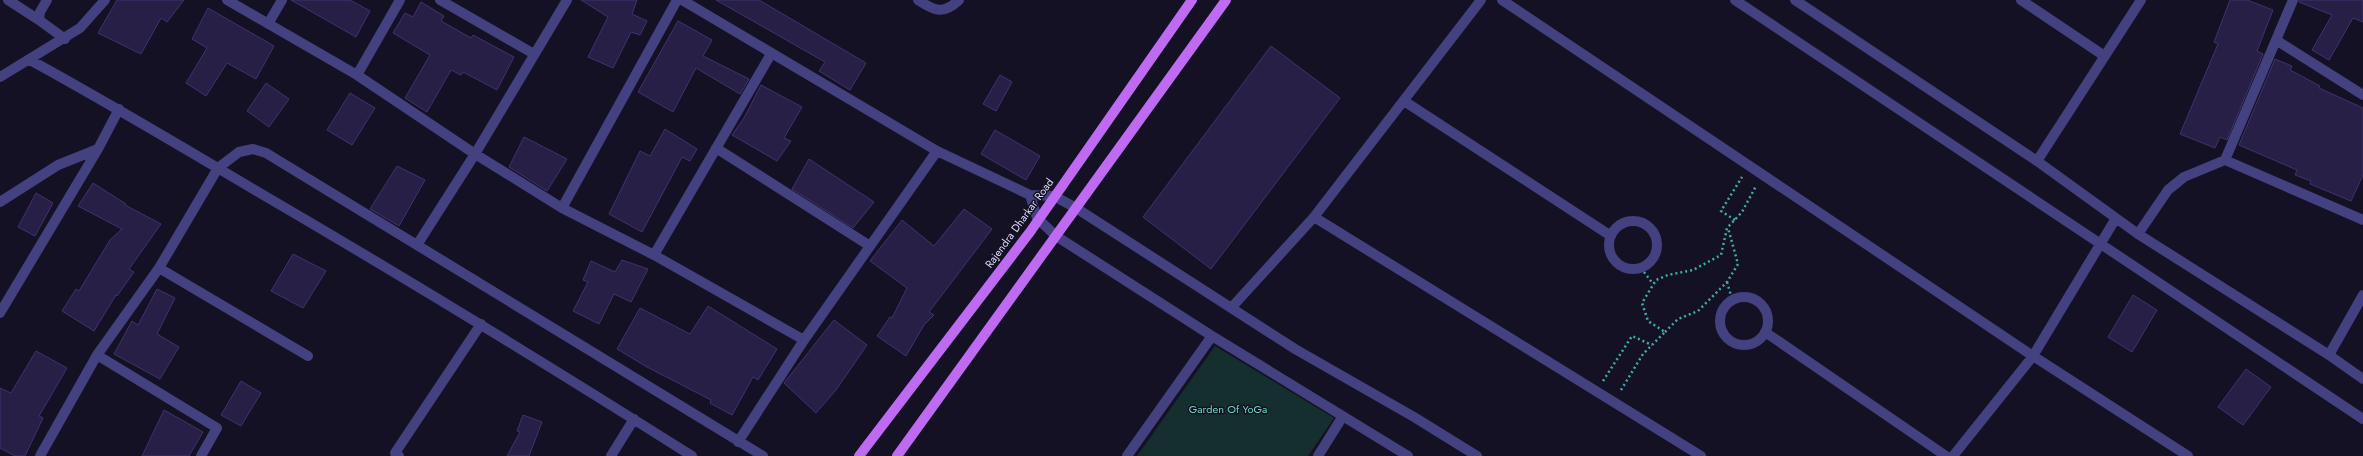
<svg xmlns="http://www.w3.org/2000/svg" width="2363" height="456" font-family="Jost,sans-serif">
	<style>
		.green { fill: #152f2e }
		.building { fill: #271f45; stroke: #3f336f }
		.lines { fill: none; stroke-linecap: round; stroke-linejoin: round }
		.path { stroke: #3aaea7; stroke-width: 2.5; stroke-dasharray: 2 3; stroke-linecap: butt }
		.minor { stroke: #434180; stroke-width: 10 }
		.major { stroke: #bf6af2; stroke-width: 10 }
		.labels { text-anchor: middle; stroke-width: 3; stroke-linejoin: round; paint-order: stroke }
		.street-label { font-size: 11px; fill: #ddd9fc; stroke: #151125 }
		.park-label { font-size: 11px; fill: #6bd6bb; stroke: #151125 }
	</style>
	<rect width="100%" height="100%" fill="#151125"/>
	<path class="green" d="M1215 346 1334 418 1308 456H1137Z"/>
	<path class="building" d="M117 0H184L167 22 161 18 141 54 98 33Z
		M291 0H350L370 11 356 37Z
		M581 0H637L632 14 647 21 640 35 631 32 613 68 588 57 608 17Z
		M716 0H759L866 63 850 90 819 71 825 62Z
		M2230 0H2247L2273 10 2257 51 2263 54 2227 140 2220 137 2215 148 2180 134 2218 44 2214 42Z
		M2299 0H2363V22L2353 18 2329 60 2312 50 2332 15 2299 2Z
		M421 2 444 16 441 21 471 38 473 35 514 57 497 90 463 72 461 75 451 70 427 112 405 98 430 55 393 33 405 13 413 17Z
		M208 8 274 46 256 79 227 63 206 96 186 83 207 48 192 39Z
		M678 21 712 40 703 56 749 79 740 94 696 68 673 112 638 92Z
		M1271 46 1340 98 1211 269 1143 217Z
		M2275 59 2292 66 2290 70 2320 86 2319 88 2363 108V175L2351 201 2310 184 2311 181 2295 175 2297 170 2239 145Z
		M1000 75 1012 82 996 111 983 104Z
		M266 83 289 99 269 127 247 111Z
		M761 85 802 107 784 138 791 141 777 161 732 135 744 118Z
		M350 93 375 108 352 145 327 130Z
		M665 129 697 149 690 161 682 157 642 232 609 214 640 151 650 156Z
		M995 130 1040 156 1026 180 981 154Z
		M524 137 567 159 547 191 509 167Z
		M809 159 874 202 853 228 792 189Z
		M397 166 425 180 399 226 370 209Z
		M93 183 126 204 125 205 161 224 129 269 134 272 117 296 116 295 94 331 62 311 76 289 79 291 110 240 122 229 78 206Z
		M36 193 53 203 35 236 18 227Z
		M964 209 992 229 929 312 934 315 924 325 906 356 877 336 890 317 892 318 907 288 870 261 902 220 934 246Z
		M293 254 326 271 303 308 271 291Z
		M622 260 648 269 631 302 614 294 599 324 573 311 588 282 583 280 591 261 615 272Z
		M157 289 175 298 157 334 179 347 160 379 114 354 132 321 138 325Z
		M2133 295 2157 310 2132 352 2108 337Z
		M708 306 777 349 758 380 753 377 732 415 710 403 711 400 647 367 617 349 640 308 690 334Z
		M834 320 867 345 836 390 816 413 784 383Z
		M36 351 67 368 39 416 43 418 25 456H15L0 448V388L11 393Z
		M2246 369 2271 387 2243 425 2218 407Z
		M241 381 261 393 241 426 221 415Z
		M164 410 203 432 189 456H142Z
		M523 415 542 422 529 456H507L520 432 517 431Z"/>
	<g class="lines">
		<path class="path" d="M1735 220 1721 211 1742 177
			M1641 268 1653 284
			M1727 282 1732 299
			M1665 332 1678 319 1698 311 1727 282 1738 264 1728 228
			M1603 381 1632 336 1652 345
			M1621 390 1643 354 1665 332 1648 321 1642 303 1656 280 1668 275 1693 270 1721 255 1727 228 1742 212 1756 186"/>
		<path class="minor" d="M8 0 39 20
			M47 0 40 12 39 20 65 39
			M227 0 357 75 475 154 562 208 654 255 804 340 738 442
			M440 0 534 54
			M682 0 937 151 1030 195 1054 196 1076 208 1295 349 1414 417 1477 456
			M918 0C935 11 943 15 959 0
			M1502 0 2033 356 2188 456
			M1735 0 2363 419
			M1795 0 2037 161 2138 234 2329 355 2363 379
			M2021 0 2103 55
			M2293 0 2276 40 2363 95
			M268 24 282 0
			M2276 40 2225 160 2363 220
			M30 60C109 103 187 150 265 196 409 280 551 367 692 456
			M357 75 400 0
			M0 77 80 28 105 0
			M1404 101 1611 236
			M716 148 870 246
			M2037 161 2141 0
			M1030 195 1037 218 1056 236 1212 336 1408 456
			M0 202 58 165 98 149 119 109
			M562 208 677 0
			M1314 217 1701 456
			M1609 245a24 24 0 1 1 48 0a24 24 0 1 1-48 0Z
			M2138 234 2168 190 2184 177 2225 160
			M417 245 475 154 567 0
			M654 255 771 54
			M159 268 308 356
			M1720 321a24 24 0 1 1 48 0a24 24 0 1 1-48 0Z
			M1232 307 1314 217 1481 0
			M0 313 98 149
			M1765 332 1946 456
			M804 340 937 151
			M97 355 159 268 218 168 239 152 253 149 266 153 763 456
			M2329 355 2363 295
			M40 456 97 355 217 428 201 456
			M399 456 395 453 481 324
			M611 456 634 419
			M1127 456 1212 336
			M1318 456 1343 416
			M1953 456 2033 356 2116 218"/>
		<path class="major" d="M859 456 1030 232 1192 0
			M897 456 1226 0"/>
	</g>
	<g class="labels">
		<g class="street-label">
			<text transform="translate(1019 223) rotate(-54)" y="4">Rajendra Dharkar Road</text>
		</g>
		<g class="park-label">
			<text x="1228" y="413">Garden Of YoGa</text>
		</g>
	</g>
</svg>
